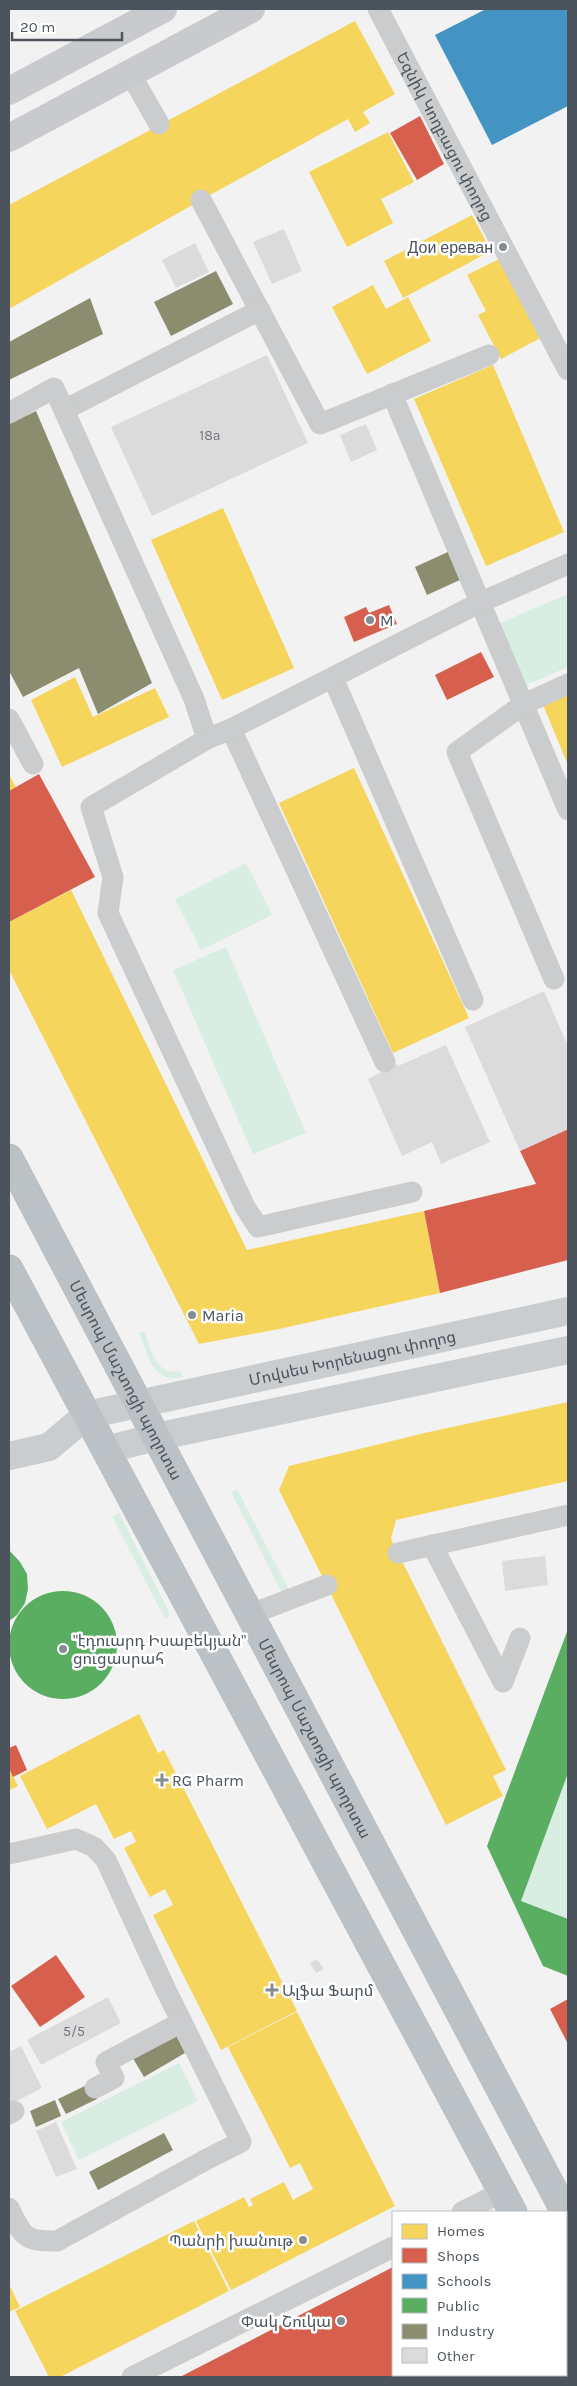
<svg xmlns="http://www.w3.org/2000/svg" width="577" height="2386" font-family="Karla,'Noto Sans Armenian',sans-serif">
	<style>
		.green { fill: #d9eee2 }
		.homes { fill: #f6d55c }
		.shops { fill: #d6604d }
		.schools { fill: #4393c3 }
		.public { fill: #5aae61 }
		.industry { fill: #8c8c6e }
		.building { fill: #dbdbdc }
		.lines { fill: none; stroke-linecap: round; stroke-linejoin: round }
		.highway-casing { stroke: #b8bcc0; stroke-width: 29 }
		.lane { stroke: #cacccd; stroke-width: 21 }
		.secondary { stroke: #cacdcf; stroke-width: 28 }
		.primary { stroke: #c8cacd; stroke-width: 28 }
		.highway { stroke: #bcc1c5; stroke-width: 28 }
		.poi-dot { fill: #858b91; stroke: #fff; stroke-width: 2 }
		.labels { text-anchor: middle; stroke-width: 5; stroke-linejoin: round; paint-order: stroke }
		.number-label { font-size: 14px; fill: #70767e }
		.street-label { font-size: 16px; fill: #4b545d; stroke: #fff }
		.poi-label { font-size: 16px; fill: #4b545d; stroke: #fff; text-anchor: start }
	</style>
	<rect width="100%" height="100%" fill="#f2f2f2"/>
	<path class="green" d="M568 594V667L526 685 500 623Z
		M246 863 272 915 201 950 175 899Z
		M226 947 306 1133 253 1154 173 970Z
		M144 1331C151 1349 156 1377 181 1371L182 1377C152 1384 148 1354 139 1333Z
		M237 1489 290 1592 282 1593 231 1492Z
		M119 1513 170 1614 165 1619 112 1516Z
		M568 1773V1919L521 1901Z
		M179 2063 198 2101 79 2160 61 2122Z"/>
	<path class="homes" d="M355 21 395 94 363 112 370 123 355 132 348 119 201 200 9 309V205Z
		M388 132 414 182 381 199 393 223 347 247 309 172Z
		M472 215 491 251 403 298 384 261Z
		M507 255 548 334 501 359 478 315 486 311 467 275Z
		M373 285 386 309 408 297 431 341 367 374 332 307Z
		M493 365 564 532 486 566 414 399Z
		M223 508 294 668 222 700 151 540Z
		M75 677 93 717 155 688 169 717 62 767 31 700Z
		M568 689V765L541 700Z
		M354 768 469 1018 393 1053 279 803Z
		M9 774 16 787 9 791Z
		M71 890 247 1250 424 1211 440 1293 279 1329 199 1344 9 970V922Z
		M568 1402V1481L396 1520 391 1539 506 1770 493 1776 503 1796 446 1825 279 1490 289 1466 429 1432Z
		M139 1714 158 1753 164 1750 297 2011 221 2050 153 1915 173 1905 165 1889 150 1897 124 1848 136 1842 131 1831 114 1839 96 1804 47 1829 20 1776Z
		M9 1768 18 1786 9 1790Z
		M297 2012 395 2206 231 2290 196 2221 244 2197 249 2207 253 2205 250 2199 284 2182 293 2200 313 2189 300 2163 290 2168 228 2047Z
		M194 2221 229 2291 60 2377H49L15 2311Z
		M9 2284 20 2307 9 2312Z"/>
	<path class="shops" d="M420 116 444 164 417 180 390 133Z
		M389 605 397 624 354 642 344 617 366 607 369 613Z
		M481 652 494 677 447 700 435 675Z
		M39 774 95 877 9 922V791Z
		M568 1129V1260L440 1293 424 1211 536 1184 520 1151Z
		M16 1745 27 1770 13 1777 9 1768V1748Z
		M56 1955 85 1997 40 2027 11 1986Z
		M568 1999V2044L550 2009Z
		M393 2267V2375H479L480 2377H180Z"/>
	<path class="schools" d="M486 9H568V106L492 145 435 35Z"/>
	<path class="public" d="M9 1550 20 1562 27 1574 28 1589 25 1603 17 1615 9 1621Z
		M9 1645a54 54 0 1 1 108 0a54 54 0 1 1-108 0Z
		M568 1629V1773L521 1901 568 1919V1976L543 1966 487 1846Z"/>
	<path class="industry" d="M216 271 233 304 171 336 154 302Z
		M90 298 103 334 9 380V342Z
		M36 411 152 683 98 714 79 668 23 697 9 671V424Z
		M450 551 462 579 427 595 415 567Z
		M174 2031 185 2053 144 2077 131 2055Z
		M89 2084 97 2099 66 2114 58 2099Z
		M55 2100 61 2116 36 2127 30 2111Z
		M164 2133 173 2150 98 2190 89 2172Z"/>
	<path class="building" d="M284 229 302 271 272 284 253 242Z
		M195 243 209 272 176 288 162 260Z
		M267 355 308 443 152 516 111 427Z
		M366 424 377 450 351 462 340 435Z
		M544 991 568 1046V1129L520 1151 465 1027Z
		M446 1045 490 1142 441 1164 432 1142 402 1156 368 1079 397 1064 398 1066Z
		M545 1556 548 1585 505 1591 502 1561Z
		M317 1959 324 1969 316 1973 310 1963Z
		M108 1997 121 2023 41 2065 27 2040Z
		M21 2046 42 2088 9 2105V2052Z
		M56 2122 77 2169 56 2177 36 2131Z"/>
	<g class="lines">
		<defs>
			<g id="highway">
				<path id="s3" d="M9 1158 565 2212"/>
				<path d="M9 1269 513 2212"/>
				<path d="M566 2309 568 2314"/>
				<path d="M566 2342 568 2348"/>
			</g>
		</defs>
		<use href="#highway" class="highway-casing"/>
		<g class="lane">
			<path id="s1" d="M378 9 568 370"/>
			<path d="M130 73 159 124"/>
			<path d="M201 200 320 424 489 355"/>
			<path d="M392 394 568 810"/>
			<path d="M64 410 260 310"/>
			<path d="M9 413 54 388 194 699 207 739"/>
			<path d="M333 678 473 1000"/>
			<path d="M9 719 33 764"/>
			<path d="M231 729 385 1062"/>
			<path d="M554 979 457 752 524 704 568 684"/>
			<path d="M412 1192 258 1227 245 1207 108 913 113 877 91 807 207 739 231 729 481 602 568 564"/>
			<path d="M432 1545 503 1682 520 1638"/>
			<path d="M398 1553 568 1515"/>
			<path d="M249 1615 327 1585"/>
			<path d="M9 1854 76 1839 94 1847 106 1860 164 1986 241 2142 209 2158 57 2241C25 2242 22 2236 9 2208"/>
			<path d="M95 2088 114 2078 106 2062 182 2022"/>
			<path d="M9 2114 14 2111"/>
			<path d="M462 2212 502 2192"/>
			<path d="M132 2377 393 2247"/>
		</g>
		<g class="secondary">
			<path d="M105 1450 156 1437 568 1350"/>
			<path id="s2" d="M9 1456 49 1447 87 1415 568 1311"/>
		</g>
		<path class="primary" d="M9 91 163 9
			M9 138 251 9"/>
		<use href="#highway" class="highway"/>
	</g>
	<g class="poi-dot">
		<circle cx="503" cy="247" r="5"/>
		<circle cx="370" cy="620" r="5"/>
		<circle cx="192" cy="1315" r="5"/>
		<circle cx="63" cy="1649" r="5"/>
		<path d="M159.5 1772.5h5v5h5v5h-5v5h-5v-5h-5v-5h5z"/>
		<path d="M269.5 1982.5h5v5h5v5h-5v5h-5v-5h-5v-5h5z"/>
		<circle cx="303" cy="2240" r="5"/>
		<circle cx="341" cy="2321" r="5"/>
	</g>
	<g class="labels">
		<g class="number-label">
			<text x="210" y="440">18a</text>
			<text x="74" y="2036">5/5</text>
		</g>
		<g class="street-label">
			<text dy="6" stroke="none"><textPath href="#s1" startOffset="144">Եզնիկ Կողբացու փողոց</textPath></text>
			<text dy="6" stroke="none"><textPath href="#s2" startOffset="362">Մովսես Խորենացու փողոց</textPath></text>
			<text dy="6" stroke="none"><textPath href="#s3" startOffset="251">Մեսրոպ Մաշտոցի պողոտա</textPath></text>
			<text dy="6" stroke="none"><textPath href="#s3" startOffset="656">Մեսրոպ Մաշտոցի պողոտա</textPath></text>
		</g>
		<g class="poi-label">
			<text x="493" y="253" text-anchor="end">Дои ереван</text>
			<text x="380" y="626">M</text>
			<text x="202" y="1321">Maria</text>
			<text x="73" y="1646">"էդուարդ Իսաբեկյան"<tspan x="73" dy="18">ցուցասրահ</tspan></text>
			<text x="172" y="1786">RG Pharm</text>
			<text x="282" y="1996">Ալֆա Ֆարմ</text>
			<text x="293" y="2246" text-anchor="end">Պանրի խանութ</text>
			<text x="331" y="2327" text-anchor="end">Փակ Շուկա</text>
		</g>
	</g>
	<rect width="577" height="2386" fill="none" stroke="#4b545d" stroke-width="20"/>
	<rect x="392" y="2211" width="175" height="165" fill="#ffffff" stroke="#b7bbbe"/>
	<rect x="402" y="2224" width="25" height="15" fill="#f6d55c" stroke="#b7bbbe"/>
	<text x="437" y="2236" font-size="15" fill="#4b545d">Homes</text>
	<rect x="402" y="2248" width="25" height="15" fill="#d6604d" stroke="#b7bbbe"/>
	<text x="437" y="2261" font-size="15" fill="#4b545d">Shops</text>
	<rect x="402" y="2274" width="25" height="15" fill="#4393c3" stroke="#b7bbbe"/>
	<text x="437" y="2286" font-size="15" fill="#4b545d">Schools</text>
	<rect x="402" y="2298" width="25" height="15" fill="#5aae61" stroke="#b7bbbe"/>
	<text x="437" y="2311" font-size="15" fill="#4b545d">Public</text>
	<rect x="402" y="2324" width="25" height="15" fill="#8c8c6e" stroke="#b7bbbe"/>
	<text x="437" y="2336" font-size="15" fill="#4b545d">Industry</text>
	<rect x="402" y="2348" width="25" height="15" fill="#dbdbdc" stroke="#b7bbbe"/>
	<text x="437" y="2361" font-size="15" fill="#4b545d">Other</text>
	<path d="M12 32v8h110v-8" fill="none" stroke="#4b545d" stroke-width="2.5"/>
	<text x="20" y="32" font-size="15" fill="#4b545d" stroke="#ffffff" stroke-width="4" paint-order="stroke">20 m</text>
</svg>
